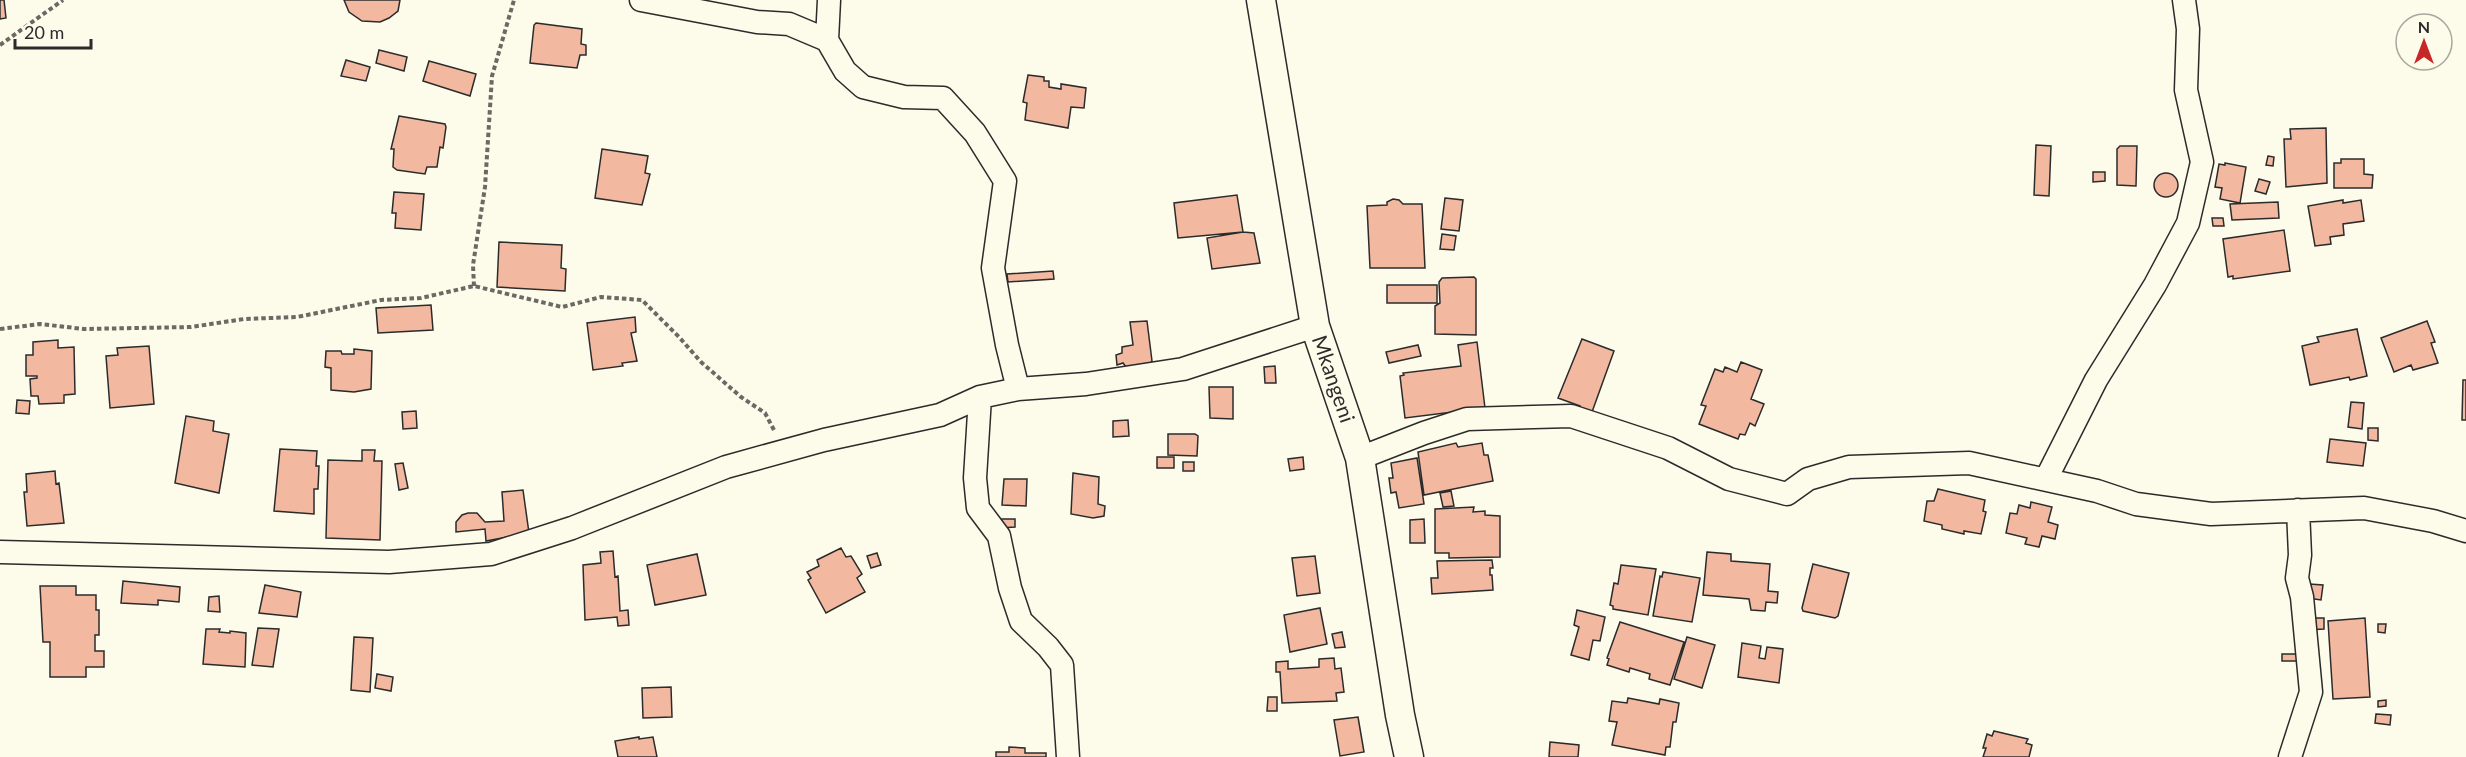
<svg xmlns="http://www.w3.org/2000/svg" width="2466" height="757" font-family="Lato,sans-serif">
	<style>
		.building { fill: #f2b8a0; stroke: #2b2b2b; stroke-width: 1.5 }
		.lines { fill: none; stroke-linecap: round; stroke-linejoin: round }
		.minor-casing { stroke: #2b2b2b; stroke-width: 25 }
		.tertiary-casing { stroke: #2b2b2b; stroke-width: 31 }
		.path { stroke: #6a6964; stroke-width: 4; stroke-dasharray: 4.5 3; stroke-linecap: butt }
		.minor { stroke: #fdfbea; stroke-width: 22 }
		.tertiary { stroke: #fdfbea; stroke-width: 28 }
		.labels { text-anchor: middle; stroke-width: 4.5; stroke-linejoin: round; paint-order: stroke }
		.street-label { font-size: 21px; fill: #2b2b2b; stroke: #fdfbea }
	</style>
	<rect width="100%" height="100%" fill="#fdfbea"/>
	<path class="building" d="M0 0H4L6 18 0 19Z
		M344 0H400L398 11 389 18 380 22 362 21 349 12Z
		M536 23 582 29 581 44 586 45V55H580L577 68 530 63 534 25Z
		M379 50 407 57 404 71 376 63Z
		M346 60 370 67 366 81 341 76Z
		M429 61 476 74 470 96 423 81Z
		M1028 75 1044 77V81H1049V87L1061 89V84L1086 88 1084 108 1071 107 1068 128 1025 120 1027 103 1023 102Z
		M399 116 445 124 446 127 443 148 440 147 437 167H427L425 174 397 170 393 167 394 149H391Z
		M2326 128 2327 183 2286 187 2284 139H2291L2290 129Z
		M2036 145 2051 146 2049 196 2034 195Z
		M2120 146H2137L2136 186 2117 185V149Z
		M602 149 648 156 645 173 650 174 642 205 595 198Z
		M2268 156 2274 157 2273 166 2266 165Z
		M2341 159H2364V174L2373 175 2372 188H2334V163H2341Z
		M2225 163 2246 167 2240 203 2220 199 2222 188 2215 187 2219 164 2225 165Z
		M2093 172H2105V181L2093 182Z
		M2154 185a12 12 0 1 1 24 0a12 12 0 1 1-24 0Z
		M2259 179 2270 182 2266 194 2255 191Z
		M394 192 424 194 421 230 395 228 396 213H392Z
		M1237 195 1243 232 1178 238 1174 203Z
		M1445 198 1463 200 1459 231 1441 229Z
		M1393 199 1399 200 1403 204H1422L1425 268H1370L1367 206 1387 205V202Z
		M2343 200V203L2361 200 2364 221 2343 224 2344 235 2330 237 2331 244 2315 246 2308 206Z
		M2278 202 2279 218 2232 220 2230 204Z
		M2212 218H2223L2224 226H2213Z
		M2284 230 2290 271 2233 279V276L2228 277 2223 239Z
		M1243 232 1254 233 1260 263 1212 269 1207 238Z
		M1442 234 1456 236 1454 250 1440 249Z
		M499 242 562 245 561 268 566 269 565 291 497 287Z
		M1053 271 1054 279 1008 282 1007 274Z
		M1474 277 1476 279V335L1435 334V306L1440 303 1439 282 1442 278Z
		M1387 285H1437V303H1387Z
		M431 305 433 330 378 333 376 308Z
		M635 317 636 332 631 333 637 361 622 363 623 366 593 370 587 323Z
		M1147 321 1152 361 1150 364 1126 367 1123 363 1117 365 1116 355 1122 353V347L1133 345 1130 322Z
		M2427 321 2435 342 2431 343 2438 363 2413 370 2411 365 2394 372 2381 338Z
		M2357 329 2367 376 2350 380 2349 377 2310 385 2302 346 2319 342 2317 337Z
		M1582 339 1614 351 1592 412 1577 413 1580 406 1558 398Z
		M58 340V348L74 347 75 394 64 395V403L39 404 38 396H31L30 379 37 378V376H26V355H33V342Z
		M1477 342 1485 408 1405 418 1400 376 1404 375 1403 373 1461 366 1458 345Z
		M1418 345 1421 356 1389 363 1386 352Z
		M149 346 154 404 110 408 106 356 118 355 117 348Z
		M354 349 372 351 371 389 354 392 331 390V368L325 367 326 351H341L342 354H354Z
		M1741 362 1762 370 1751 399 1764 404 1755 426 1750 423 1745 435 1740 434 1738 439 1699 424 1706 406 1701 405 1715 369 1723 372 1725 367 1737 372Z
		M1275 366 1276 383H1265L1264 367Z
		M2463 380H2466V420H2462Z
		M1209 387H1233V419L1210 418Z
		M17 400 30 401 29 414 16 413Z
		M2351 402 2364 403 2362 429 2348 427Z
		M416 411 417 428 403 429 402 412Z
		M186 416 214 421 213 431 229 434 219 493 175 483Z
		M1128 420 1129 436 1113 437V421Z
		M2368 428H2378V441L2368 440Z
		M1168 434H1195L1198 436 1197 456 1168 455Z
		M2330 439 2366 443 2363 466 2327 462Z
		M1456 443 1458 447 1482 443 1484 455H1488L1493 481 1424 495 1418 452Z
		M280 449 317 451 316 466H319L318 489H314V514L274 511Z
		M362 450H375L374 461H382L380 540 326 538 328 460 362 461Z
		M1157 457H1174V468H1157Z
		M1303 457 1304 469 1290 471 1288 459Z
		M1417 458 1424 504 1399 508 1396 492 1391 493 1389 478H1393L1391 463Z
		M1183 462H1194V471H1183Z
		M403 463 408 488 399 490 395 464Z
		M55 471 56 484 59 483 64 523 27 526 24 492H27L26 474Z
		M1073 473 1099 477 1098 504 1105 506 1104 516 1093 518 1071 514Z
		M1004 479H1027L1026 506 1002 505Z
		M1938 489 1985 500 1983 511 1986 512 1981 534 1964 531V534L1942 529V525L1924 521 1927 501H1934Z
		M523 490 529 533 486 541 485 529 456 532V522L462 515 468 513H477L485 522 504 521 502 492Z
		M1451 491 1454 506 1443 507 1440 493Z
		M2031 502 2052 507 2048 522 2058 525 2055 539 2042 536 2039 547 2025 544 2027 538 2006 533 2010 513 2017 514 2019 505 2030 508Z
		M1474 507 1473 512 1485 511V515L1500 516V557L1449 558V553H1435V509Z
		M999 519H1015V527L1000 528Z
		M1424 519 1425 543H1410V520Z
		M841 548 846 557 851 556 862 574 857 578 865 592 826 613 808 580 811 578 807 572 819 566 817 560Z
		M613 551 615 577 618 576 620 611 628 610 629 625 618 626 617 617 585 620 583 565 601 563 600 552Z
		M1707 552 1731 554V561L1770 564 1768 591 1778 592 1777 603 1766 602 1765 611 1751 610 1749 599 1703 595Z
		M877 553 881 565 871 568 867 556Z
		M697 554 706 595 655 605 647 565Z
		M1315 556 1320 593 1297 596 1292 558Z
		M1492 560 1493 568H1490V575H1492L1493 590 1432 594 1431 578H1438L1437 561Z
		M1813 564 1849 573 1838 616 1835 618 1803 611 1802 608Z
		M1621 565 1656 569 1648 615 1613 609V606L1610 605 1614 583 1618 584Z
		M1663 572 1700 578 1692 622 1653 616 1660 576 1662 577Z
		M123 581 180 587 179 602 158 600V605L121 603Z
		M2309 584 2323 585 2321 600 2308 598Z
		M265 585 301 592 297 617 259 613Z
		M40 586H76V595H96V610H99V635H95V651H104V667H86V677H50V642H43Z
		M219 596 220 612 208 611 209 597Z
		M1320 608 1327 644 1290 652 1284 615Z
		M1577 610 1605 617 1600 641 1593 640 1589 660 1571 655 1579 627 1574 625Z
		M2307 618H2324V629L2307 630Z
		M2365 618 2370 697 2333 699 2328 621Z
		M1620 622 1684 642 1670 685 1649 679 1650 674 1630 668 1629 672 1607 665 1609 659 1607 658Z
		M2378 624H2386L2385 633 2378 632Z
		M258 628 279 629 273 667 252 665Z
		M206 629H220L219 632 230 633V631L246 633 245 667 203 664Z
		M1342 632 1345 647 1335 648 1332 634Z
		M354 637 373 638 370 692 351 690Z
		M1687 637 1715 645 1702 688 1674 679Z
		M1742 643 1761 646 1759 658 1765 659 1767 647 1783 649 1779 683 1738 677Z
		M2282 654H2297V661H2282Z
		M1334 658 1335 669 1341 668 1344 692 1336 693 1337 701 1282 703 1280 672H1276V662L1288 661V669L1319 667V659Z
		M377 674 393 677 391 691 375 688Z
		M671 687 672 717 643 718 642 688Z
		M1268 697H1277V711H1267Z
		M1628 698 1659 704 1660 699 1679 703 1676 722H1673L1670 747H1666L1665 755 1612 745 1617 722 1609 721 1612 701 1627 703Z
		M2386 700V706L2378 707V701Z
		M2376 714 2391 715 2390 725 2375 723Z
		M1358 717 1364 752 1340 756 1334 720Z
		M1994 731 2028 739 2026 743 2032 745 2029 757H1983L1986 748H1983L1987 734 1992 736Z
		M639 737V739L653 737 657 757H618L615 741Z
		M1550 742 1579 745 1578 757H1549Z
		M1009 747 1025 748V753H1046V757H996V752H1009Z"/>
	<g class="lines">
		<defs>
			<path id="minor" d="M641 0 757 22 789 24 827 40
				M829 0 827 40 845 71 863 87 904 97 943 98 975 133 1005 181 993 268 1007 345 1018 389
				M980 397 975 478 978 508 999 536 1010 588 1021 621 1048 647 1062 665 1068 757
				M1360 458 1424 433 1467 419 1571 416 1668 448 1729 479 1787 494 1808 479 1849 467 1969 463 2097 491 2136 504 2211 514 2364 508 2433 521 2466 531
				M2046 479 2096 380 2155 285 2188 223 2202 162 2186 90 2188 29 2184 0
				M0 552 389 562 491 554 572 528 726 467 824 440 940 415 980 397 1018 389 1086 384 1183 369 1315 326
				M2290 757 2311 692 2302 597 2297 578 2300 555 2298 510"/>
			<path id="tertiary" d="M1261 0 1315 326 1360 458 1400 715 1409 757"/>
		</defs>
		<use href="#minor" class="minor-casing"/>
		<use href="#tertiary" class="tertiary-casing"/>
		<path class="path" d="M0 45 63 0
			M474 286 473 265 485 187 492 76 514 0
			M0 329 40 324 84 329 191 327 244 319 297 317 381 300 421 298 474 286 562 307 601 297 642 300 679 337 701 362 741 397 765 413 774 430"/>
		<use href="#minor" class="minor"/>
		<use href="#tertiary" class="tertiary"/>
	</g>
	<g class="labels">
		<g class="street-label">
			<text transform="translate(1333 379) rotate(71)" y="7">Mkangeni</text>
		</g>
	</g>
	<g transform="translate(2424 42)"><circle r="28" fill="#fdfbea" stroke="#a9a89e" stroke-width="1.5"/>
	<path d="M0-4.5L10 22L0 15L-10 22Z" fill="#c62828"/>
	<text y="-9" font-size="16" font-weight="bold" text-anchor="middle" fill="#2b2b2b">N</text>
	</g>
	<path d="M15 39v9h76v-9" fill="none" stroke="#2b2b2b" stroke-width="3"/>
	<text x="24" y="39" font-size="18" fill="#2b2b2b" stroke="#fdfbea" stroke-width="4.5" paint-order="stroke">20 m</text>
</svg>
